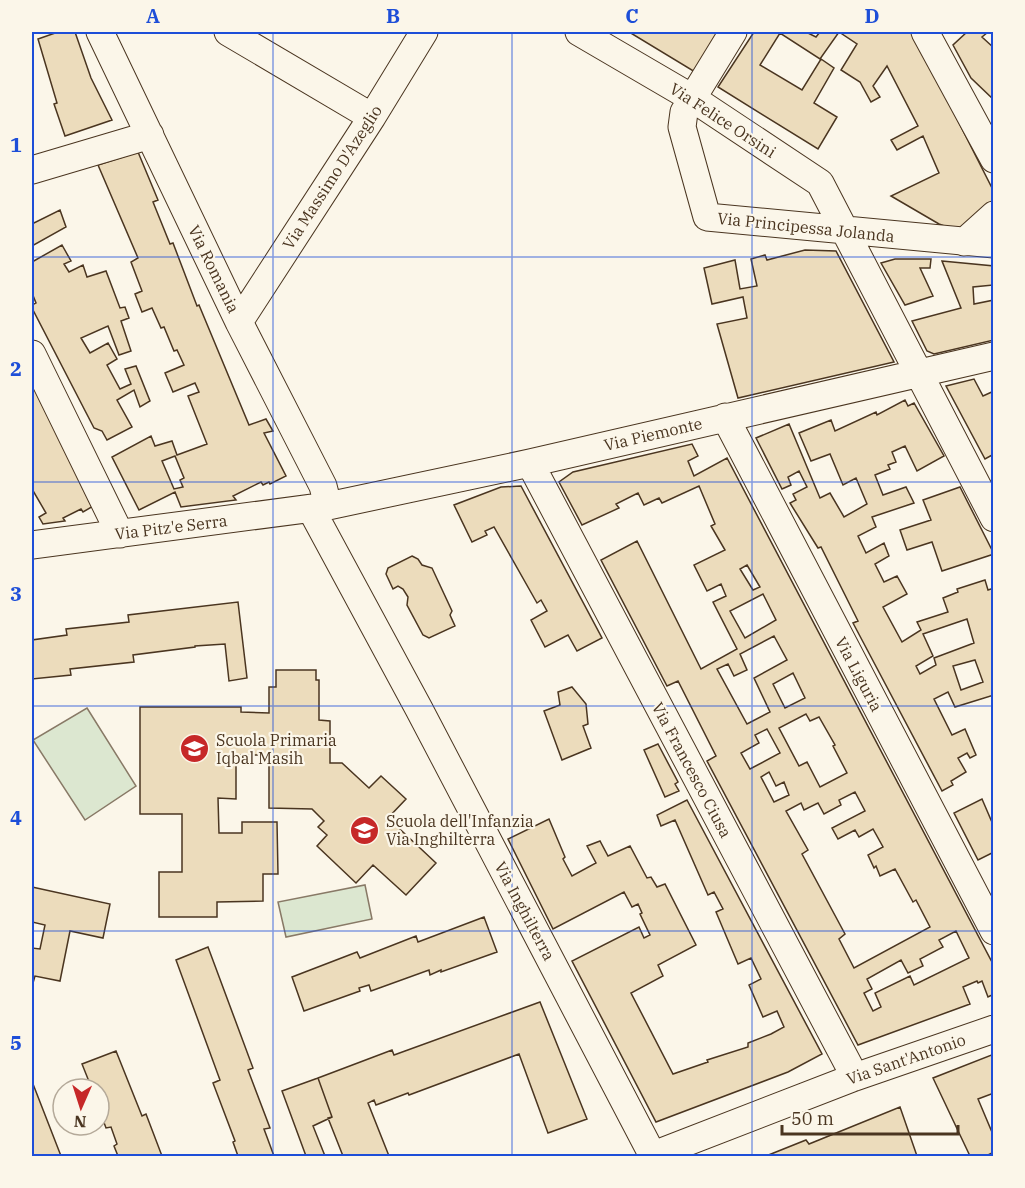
<svg xmlns="http://www.w3.org/2000/svg" width="1025" height="1188" font-family="'IBM Plex Serif',serif">
	<style>
		.green { fill: #dce7d0; stroke: #887966; stroke-width: 1.5 }
		.building { fill: #ecdcbc; stroke: #4a3520; stroke-width: 1.5; fill-rule: evenodd }
		.lines { fill: none; stroke-linecap: round; stroke-linejoin: round }
		.minor-casing { stroke: #4a3520; stroke-width: 29 }
		.minor { stroke: #fbf6e9; stroke-width: 27 }
		.grid { fill: none; stroke: #1d4ed8; stroke-width: 1.5; stroke-opacity: 0.55 }
		.labels { text-anchor: middle; stroke-width: 4.5; stroke-linejoin: round; paint-order: stroke }
		.street-label { font-size: 16px; fill: #4a3520; stroke: #fbf6e9 }
		.poi-label { font-size: 16px; fill: #4a3520; stroke: #fbf6e9; text-anchor: start }
		.neatline { fill: none; stroke: #1d4ed8; stroke-width: 2 }
		.grid-label { font-size: 20px; text-anchor: middle; font-weight: bold; fill: #1d4ed8 }
	</style>
	<rect width="100%" height="100%" fill="#fbf6e9"/>
	<path class="green" d="M87 708 136 786 85 820 33 740Z
		M365 885 372 919 286 937 278 902Z"/>
	<path class="building" d="M58 32H75L91 78 112 120 65 136 54 104 57 103 38 39Z
		M629 32H720L695 72Z
		M754 32H806L816 37 820 32H913L994 192V200L967 226 952 229 939 224 891 196 939 173 923 136 897 150 891 140 918 126 887 66 873 86 880 97 871 102 860 82 841 70 857 44 839 32 820 59 780 33 760 65 802 90 821 59 834 68 814 103 837 117 818 149 718 87Z
		M967 32H988L982 37 994 48V100L971 78 953 45Z
		M138 152 158 200 153 202 170 244 173 243 197 306 199 305 249 425 266 419 273 431 264 433 286 476 270 484 269 482 263 485 261 482 233 496 236 500 181 507 175 492 139 510 112 457 151 436 155 446 172 441 177 455 207 444 188 396 199 392 195 383 173 392 165 373 184 365 177 350 174 351 164 327 161 328 152 308 142 312 135 294 142 291 131 262 138 258 98 165ZM175 456 184 478 180 480 183 487 174 489 162 461Z
		M60 210 66 227 32 246V219L34 223Z
		M62 245 71 261 64 264 69 272 83 265 87 277 106 271 120 308 125 307 129 318 121 321 131 351 119 355 108 326 81 338 90 353 108 343 117 359 107 365 120 389 131 384 125 369 136 366 150 401 140 407 134 390 117 400 132 427 107 440 102 431 94 428 32 308V305L36 303 32 293V262Z
		M805 250 836 251 894 362 738 398 717 324 747 318 743 297 712 304 704 268 735 260 740 289 757 286 751 259 765 255 767 260Z
		M895 259H931L930 268H920L933 296 905 305 881 263Z
		M942 261 994 266V289L993 285 973 287 974 304 994 300V340L934 354 927 351 912 321 961 308Z
		M974 379 983 396 994 391V454L985 459 946 386Z
		M32 382 95 505 83 512 81 509 63 518 65 521 43 524 39 517 46 513 32 489Z
		M905 400 908 406 914 403 944 456 917 471 905 446 892 452 896 462 888 465 890 469 875 475 883 495 906 487 914 503 872 517 876 527 858 536 866 553 884 543 889 556 875 564 884 582 897 576 907 594 883 607 902 642 921 630 917 622 948 612 943 598 958 592 957 589 985 580 988 590 994 588V695L955 707 948 692 934 699 952 735 965 729 976 755 970 758 967 753 958 758 966 772 951 781 953 785 942 791 853 623 858 621 821 547 818 548 790 503 796 500 793 494 807 487 799 471 788 477 791 485 782 489 756 438 789 424 820 498 830 493 844 517 867 504 856 478 843 485 830 454 811 461 799 433 831 420 835 431 876 412 877 415ZM967 619 974 643 934 658 936 665 920 674 916 666 933 656 923 634ZM975 660 983 682 961 690 953 666Z
		M692 444 698 456 688 461 694 476 727 458 994 966V994L988 997 982 981 978 983 977 981 963 987 970 1004 858 1045 707 761 716 756 678 681 667 686 601 560 637 541 701 669 737 649 713 602 726 596 721 584 707 591 694 565 725 550 711 526 715 524 699 486 662 503 659 498 644 505 638 493 616 504 619 508 582 525 559 482 573 472ZM747 565 760 587 753 590 740 569ZM763 594 776 620 745 638 730 611ZM774 636 787 660 754 678 770 712 747 724 717 669 728 664 734 676 747 670 740 654ZM793 673 805 698 785 708 773 684ZM806 714 810 721 819 717 835 745 833 746 847 773 820 787 807 762 799 766 779 728ZM767 729 780 753 750 769 741 753 759 743 755 735ZM769 772 776 786 784 782 789 795 774 802 761 777ZM855 792 865 811 832 828 838 839 855 830 859 837 873 829 883 847 868 855 874 868 876 866 880 876 895 869 913 902 916 900 930 927 854 968 839 939 845 934 802 854 808 850 786 811 801 803 804 810 818 803 824 814 841 805 839 800ZM956 931 969 958 914 985 910 976 875 993 881 1007 873 1011 864 993 872 989 867 979 901 960 908 973 923 966 920 959 943 947 939 940Z
		M521 486 602 638 577 651 568 635 545 647 531 620 547 611 541 600 537 603 494 527 485 531 487 535 472 542 454 505 501 487Z
		M960 487 994 554 942 571 932 542 907 550 900 530 931 520 923 500Z
		M412 556 418 559 422 565 432 568 452 611 450 615 455 626 429 638 423 635 407 605 408 597 403 589 398 586 393 589 386 574 388 568Z
		M238 602 247 678 229 681 225 644 195 646V647L133 655 134 662 70 669 71 675 32 679V640L67 635 66 629 129 622 128 615Z
		M276 670H316V680H319V720L330 721V763H342L369 788 381 776 406 799 388 818 436 863 406 895 373 865 356 883 317 846 327 835 318 827 324 821 312 809 269 808V755H236V799L218 798 219 833H242V822H277L278 874H263V901L217 902V917H159V872H182V814H140V707H241V712L269 713V687H276Z
		M572 687 586 704 588 724 583 726 591 748 562 760 544 711 560 705 558 692Z
		M658 744 678 782 675 784 679 791 665 797 644 750Z
		M982 799 994 827V852L978 860 954 813Z
		M687 800 822 1054 788 1072 656 1122 572 961 639 927 644 938 650 935 640 914 642 913 638 904 632 907 624 892 553 929 508 839 549 819 565 857 563 859 572 876 596 863 587 846 600 841 608 856 630 846 647 878 651 877 657 887 665 884 696 945 658 965 663 976 631 993 673 1074 708 1062 707 1060 748 1047V1043L771 1034 784 1027 777 1011 763 1017 749 985 761 979 751 958 738 964 716 912 723 909 714 892 708 895 675 820 661 826 657 815Z
		M32 887 110 904 103 938 70 931 60 981 35 976 33 983H32V948L40 949 45 925 32 922Z
		M484 917 497 952 441 972V970L430 975 429 970 371 991 369 985 359 988 360 991 304 1011 292 977 357 952 360 958 416 936 418 942Z
		M208 947 253 1068 248 1070 270 1128 264 1129 274 1156H238L233 1142 235 1141 213 1083 220 1080 176 960Z
		M540 1002 587 1119 548 1133 519 1054 409 1095 408 1093 376 1105 374 1100 368 1103 389 1156H343L328 1118 332 1117 318 1078 392 1050 394 1055Z
		M116 1051 142 1116 146 1114 162 1156H118L114 1146 117 1144 111 1127 106 1128 99 1109V1089H92L82 1064Z
		M994 1054V1093L978 1099 994 1137V1152L986 1156H970L933 1078Z
		M318 1078 332 1117 313 1126 325 1156H306L282 1091Z
		M32 1084H33L61 1156H32Z
		M900 1107 917 1156H766L806 1140 809 1144Z"/>
	<g class="lines">
		<defs>
			<path id="minor" d="M100 32 239 322 323 486 328 506
				M228 32 372 117
				M579 32 692 98 820 183 994 518
				M733 32 684 112 682 127 707 217 994 244
				M925 32 994 159
				M32 170 150 135
				M964 242 994 215
				M239 322 372 117 424 32
				M32 354 120 534
				M725 417 994 931
				M530 463 855 1077
				M311 509 419 709 653 1156
				M32 545 328 506 530 463 994 356
				M651 1156 855 1077 994 1029"/>
		</defs>
		<use href="#minor" class="minor-casing"/>
		<use href="#minor" class="minor"/>
	</g>
	<path class="grid" d="M273 32V1156M512 32V1156M752 32V1156M32 257H994M32 482H994M32 706H994M32 931H994"/>
	<defs>
		<symbol id="school-disc" viewBox="-11 -11 22 22"><circle r="9.5" fill="#c62828" stroke="#fbf6e9"/><path d="M0-5L7-2L0 1L-7-2ZM-4 1L0 2.5L4 1V4Q0 6-4 4Z" fill="#fff"/></symbol>
	</defs>
	<g fill-rule="evenodd">
		<use href="#school-disc" x="178" y="732" width="33" height="33"/>
		<use href="#school-disc" x="348" y="814" width="33" height="33"/>
	</g>
	<g class="labels">
		<g class="street-label">
			<text transform="translate(723 120) rotate(33)" y="6">Via Felice Orsini</text>
			<text transform="translate(332 177) rotate(-57)" y="6">Via Massimo D'Azeglio</text>
			<text transform="translate(806 227) rotate(6)" y="6">Via Principessa Jolanda</text>
			<text transform="translate(214 269) rotate(64)" y="6">Via Romania</text>
			<text transform="translate(653 434) rotate(-13)" y="6">Via Piemonte</text>
			<text transform="translate(171 527) rotate(-7)" y="6">Via Pitz'e Serra</text>
			<text transform="translate(859 674) rotate(62)" y="6">Via Liguria</text>
			<text transform="translate(692 770) rotate(62)" y="6">Via Francesco Ciusa</text>
			<text transform="translate(525 911) rotate(62)" y="6">Via Inghilterra</text>
			<text transform="translate(906 1059) rotate(-19)" y="6">Via Sant'Antonio</text>
		</g>
		<g class="poi-label">
			<text x="216" y="746">Scuola Primaria<tspan x="216" dy="18">Iqbal Masih</tspan></text>
			<text x="386" y="827">Scuola dell'Infanzia<tspan x="386" dy="18">Via Inghilterra</tspan></text>
		</g>
	</g>
	<rect width="1025" height="1188" fill="none" stroke="#fbf6e9" stroke-width="66"/>
	<g transform="translate(81 1107) rotate(183)"><circle r="28" fill="#fbf6e9" stroke="#b4a999" stroke-width="1.5"/>
	<path d="M0-4.5L10 22L0 15L-10 22Z" fill="#c62828"/>
	<text y="-9" font-size="16" font-weight="bold" text-anchor="middle" fill="#4a3520">N</text>
	</g>
	<path d="M782 1125v9h176v-9" fill="none" stroke="#4a3520" stroke-width="3"/>
	<text x="791" y="1125" font-size="18" fill="#4a3520" stroke="#fbf6e9" stroke-width="4.5" paint-order="stroke">50 m</text>
	<rect x="33" y="33" width="959" height="1122" class="neatline"/>
	<g class="grid-label">
		<text x="153" y="23">A</text>
		<text x="393" y="23">B</text>
		<text x="632" y="23">C</text>
		<text x="872" y="23">D</text>
		<text x="16" y="152">1</text>
		<text x="16" y="376">2</text>
		<text x="16" y="601">3</text>
		<text x="16" y="825">4</text>
		<text x="16" y="1050">5</text>
	</g>
</svg>
